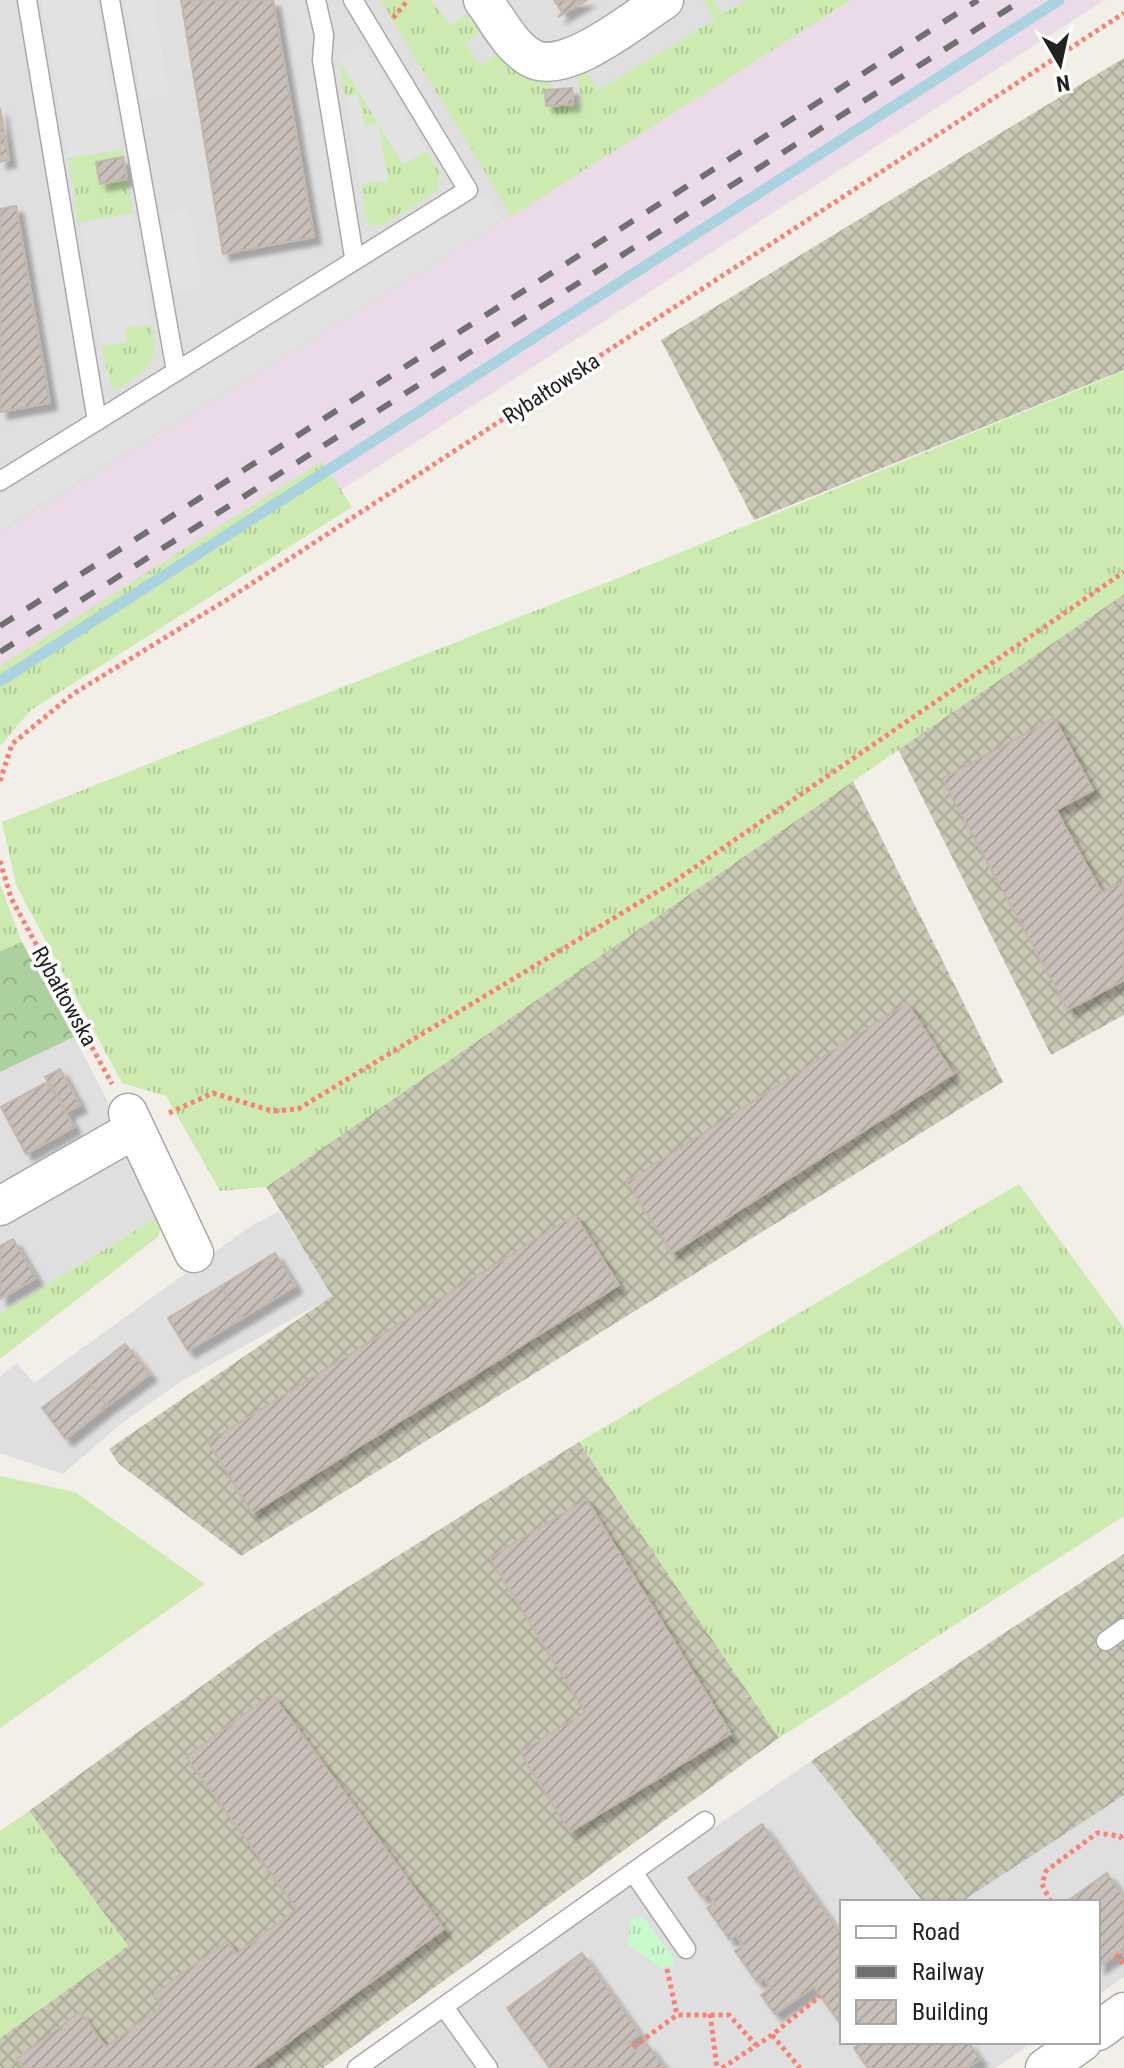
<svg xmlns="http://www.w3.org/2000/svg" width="1124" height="2068" font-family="'Roboto Condensed',sans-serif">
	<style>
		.residential { fill: #e0dfdf }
		.industrial { fill: #ebdbe8 }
		.construction { fill: url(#construction-cross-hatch) }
		.grass { fill: url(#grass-tufts) }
		.forest { fill: url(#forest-crowns) }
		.park { fill: url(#park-tufts) }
		.garden { fill: #cdebb0 }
		.parking { fill: #e2e2e2 }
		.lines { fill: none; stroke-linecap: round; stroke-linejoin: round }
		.stream { stroke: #aad3df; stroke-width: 11 }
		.building { fill: url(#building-hatch); stroke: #c4b6ab; stroke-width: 2; filter: url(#shadow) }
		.lane-casing { stroke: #a9a9a9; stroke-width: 21 }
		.street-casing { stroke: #a9a9a9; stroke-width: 41 }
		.path { stroke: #fa8072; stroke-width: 5; stroke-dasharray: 4 4; stroke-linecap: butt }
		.lane { stroke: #fff; stroke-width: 18 }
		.street { stroke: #fff; stroke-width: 38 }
		.rail { stroke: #707070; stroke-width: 6; stroke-dasharray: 16 16; stroke-linecap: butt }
		.labels { text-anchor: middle; stroke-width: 7; stroke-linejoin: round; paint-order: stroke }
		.street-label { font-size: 22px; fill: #222; stroke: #fff }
	</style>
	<defs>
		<pattern id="construction-cross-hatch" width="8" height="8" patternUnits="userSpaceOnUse" patternTransform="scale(2)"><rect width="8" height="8" fill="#c7c7b4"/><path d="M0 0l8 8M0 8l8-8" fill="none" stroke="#abab9a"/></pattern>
		<pattern id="grass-tufts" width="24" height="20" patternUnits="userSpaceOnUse" patternTransform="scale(2)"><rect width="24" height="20" fill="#cdebb0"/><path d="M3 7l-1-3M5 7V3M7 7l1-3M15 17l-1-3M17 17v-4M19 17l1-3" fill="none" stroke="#b0c997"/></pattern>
		<pattern id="forest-crowns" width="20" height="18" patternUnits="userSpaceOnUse" patternTransform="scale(2)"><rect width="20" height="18" fill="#add19e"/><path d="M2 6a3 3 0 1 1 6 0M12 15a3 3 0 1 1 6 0" fill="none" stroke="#95b388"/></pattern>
		<pattern id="park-tufts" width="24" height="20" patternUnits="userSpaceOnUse" patternTransform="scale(2)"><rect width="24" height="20" fill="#c8facc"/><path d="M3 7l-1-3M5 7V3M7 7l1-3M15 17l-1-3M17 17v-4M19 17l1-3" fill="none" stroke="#acd6af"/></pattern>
		<pattern id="building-hatch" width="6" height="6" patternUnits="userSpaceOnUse" patternTransform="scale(2)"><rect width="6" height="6" fill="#c7bfb8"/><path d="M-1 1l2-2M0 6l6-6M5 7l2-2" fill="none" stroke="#aba49e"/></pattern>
		<filter id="shadow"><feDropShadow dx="7" dy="7" stdDeviation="2" flood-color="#0004"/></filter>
	</defs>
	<rect width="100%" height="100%" fill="#f2efe9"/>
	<path class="residential" d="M0 0H851L512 216 0 534Z
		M74 1037 166 1212 0 1313V1072Z
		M279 1211 333 1296 180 1382 121 1424 63 1474 0 1453V1376L17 1363 34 1383 248 1228Z
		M811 1761 923 1902H842V2042H1033L996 2068H364Z
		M1124 1789V1977L1098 1995V1902H960Z"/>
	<path class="industrial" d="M851 0H1105L0 709V534L512 216Z"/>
	<path class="construction" d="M1124 58V370L754 520 661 340Z
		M1124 594V1015L1051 1055 898 749Z
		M853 781 1003 1082 241 1556 119 1464 109 1449 332 1296 266 1187Z
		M579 1442 779 1738 323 2068H0V2038L128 1946 29 1811 275 1633Z
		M1124 1554V1795L961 1902H923L811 1761Z"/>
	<path class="grass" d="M380 0H431L451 25 473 9 487 27 465 44 481 66 503 49 550 78 551 89 545 90 546 106 582 104 577 71 583 68 598 90 715 19 703 0H713L723 14 746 0H851L512 216Z
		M338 58 403 164 427 151 440 173 437 191 381 226H375L366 219 363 206 366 204 360 184 388 180 377 124 365 127 358 95 345 97Z
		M122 149 123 157 96 162 100 183 127 179 133 213 79 223 68 158Z
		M152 324C159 366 150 367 117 390L111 387 101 346 127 342 125 328Z
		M1124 371V594L266 1187 220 1191 166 1096 122 1083 16 885 2 822 623 576Z
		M322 461 352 507 31 710 0 746V666Z
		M0 884 22 942 0 951Z
		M1019 1184 1124 1328V1516L779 1738 579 1442Z
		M166 1212 158 1237 0 1359V1313Z
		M29 1811 128 1946 0 2038V1831Z"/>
	<path class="forest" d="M22 942 74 1037 0 1072V951Z"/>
	<path class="park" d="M637 1917 644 1918 673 1957V1966L661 1968 628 1944 630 1921Z"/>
	<path class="garden" d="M0 1476 75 1492 205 1584 0 1728Z"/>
	<path class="parking" d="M41 0H96L122 149 68 158Z
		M125 0H153L170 95 142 100Z
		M431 0H466L473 9 450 25Z
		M362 44 427 151 403 164 379 126 388 181 360 184 345 97 358 94 365 127 378 123 338 58Z
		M485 194 502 219 0 529V496Z
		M189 208 202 288 176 292 162 213Z
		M133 213 152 324 125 328 127 342 101 346 79 223Z"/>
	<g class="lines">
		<path class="stream" d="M0 681 1059 0"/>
	</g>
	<path class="building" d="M181 0H273L314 237 223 254Z
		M554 0H587L558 17 562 12Z
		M572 88 573 104 546 106 545 90Z
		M0 108 9 160 0 162Z
		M123 157 127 179 100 184 96 162Z
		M16 206 50 403 0 412V209Z
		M1054 718 1093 790 1056 810 1102 893 1124 881V980L1068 1010 942 779Z
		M907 1003 953 1074 672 1253 627 1182Z
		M60 1069 80 1105 67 1112 45 1077Z
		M49 1081 74 1127 26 1154 1 1107Z
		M575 1215 619 1285 252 1513 208 1442Z
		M13 1239 36 1278 0 1299V1246Z
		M275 1253 295 1286 241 1319 221 1286Z
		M221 1286 241 1319 188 1351 168 1318Z
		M125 1344 150 1374 107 1406 84 1376Z
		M84 1376 107 1406 66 1439 42 1408Z
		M586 1499 731 1734 570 1832 520 1752 585 1712 490 1558Z
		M272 1694 444 1929 252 2068H24L17 2059 80 2012 106 2047 162 2006 153 1995 227 1941 236 1954 297 1909 186 1757Z
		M762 1824 842 1936V2026L814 1987 775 2014 761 1995 771 1988 764 1978 757 1982 735 1951 743 1945 736 1935 730 1940 707 1908 715 1903 708 1893 702 1897 688 1878Z
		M1107 1873 1124 1897V1955L1121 1951 1098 1967V1902H1066Z
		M582 1953 640 2034 629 2042 636 2052 647 2044 665 2068H550L507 2008Z
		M862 2042H968L980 2059 967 2068H868L854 2048Z"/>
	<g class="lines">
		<defs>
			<path id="lane" d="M27 0 97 421
				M110 0 176 371
				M316 0 324 35 322 60 354 257
				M0 481 468 190 353 0
				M1106 1641 1124 1628
				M633 1872 686 1949
				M444 2007 488 2068
				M357 2068 705 1821"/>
			<path id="street" d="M483 0C497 19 510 46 531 58 565 77 634 19 664 0
				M128 1113 194 1253
				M0 1206 135 1129
				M1098 2031 1124 2012
				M1045 2068 1082 2042"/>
		</defs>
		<use href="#lane" class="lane-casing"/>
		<use href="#street" class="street-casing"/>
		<path class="path" d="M393 18 408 0
			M0 781 12 744 73 694 228 599 1124 13
			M0 861 11 898 112 1084
			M169 1113 213 1093 272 1111 298 1109 675 881 1124 572
			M1051 1902 1042 1884 1046 1871 1097 1833 1120 1836 1124 1842
			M1116 1954 1124 1965
			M667 1969 677 2015
			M710 2014 717 2068
			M772 2035 800 2068
			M633 2047 677 2015H729L756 2045
			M722 2068 772 2035 820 1996"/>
		<use href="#lane" class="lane"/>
		<use href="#street" class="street"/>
		<path class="rail" d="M0 626 978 0
			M0 652 1022 0"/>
	</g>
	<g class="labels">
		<g class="street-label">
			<text transform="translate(551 388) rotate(-33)" y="8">Rybałtowska</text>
			<text transform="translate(65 996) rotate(61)" y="8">Rybałtowska</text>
		</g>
	</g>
	<rect x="840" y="1900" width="260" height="144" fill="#ffffff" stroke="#a7a7a7" stroke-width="2"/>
	<rect x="856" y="1926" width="40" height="12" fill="#ffffff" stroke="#a7a7a7" stroke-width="2"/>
	<text x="912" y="1940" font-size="24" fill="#222222">Road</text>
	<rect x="856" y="1966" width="40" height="12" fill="#707070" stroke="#a7a7a7" stroke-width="2"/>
	<text x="912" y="1980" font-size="24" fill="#222222">Railway</text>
	<rect x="856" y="2000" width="40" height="24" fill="url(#building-hatch)" stroke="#a7a7a7" stroke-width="2"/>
	<text x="912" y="2020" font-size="24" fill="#222222">Building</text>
	<g transform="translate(1060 64) rotate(171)" stroke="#ffffff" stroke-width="6" paint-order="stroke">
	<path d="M0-6L14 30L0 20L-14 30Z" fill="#222222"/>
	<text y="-12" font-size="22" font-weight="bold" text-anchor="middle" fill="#222222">N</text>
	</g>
</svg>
